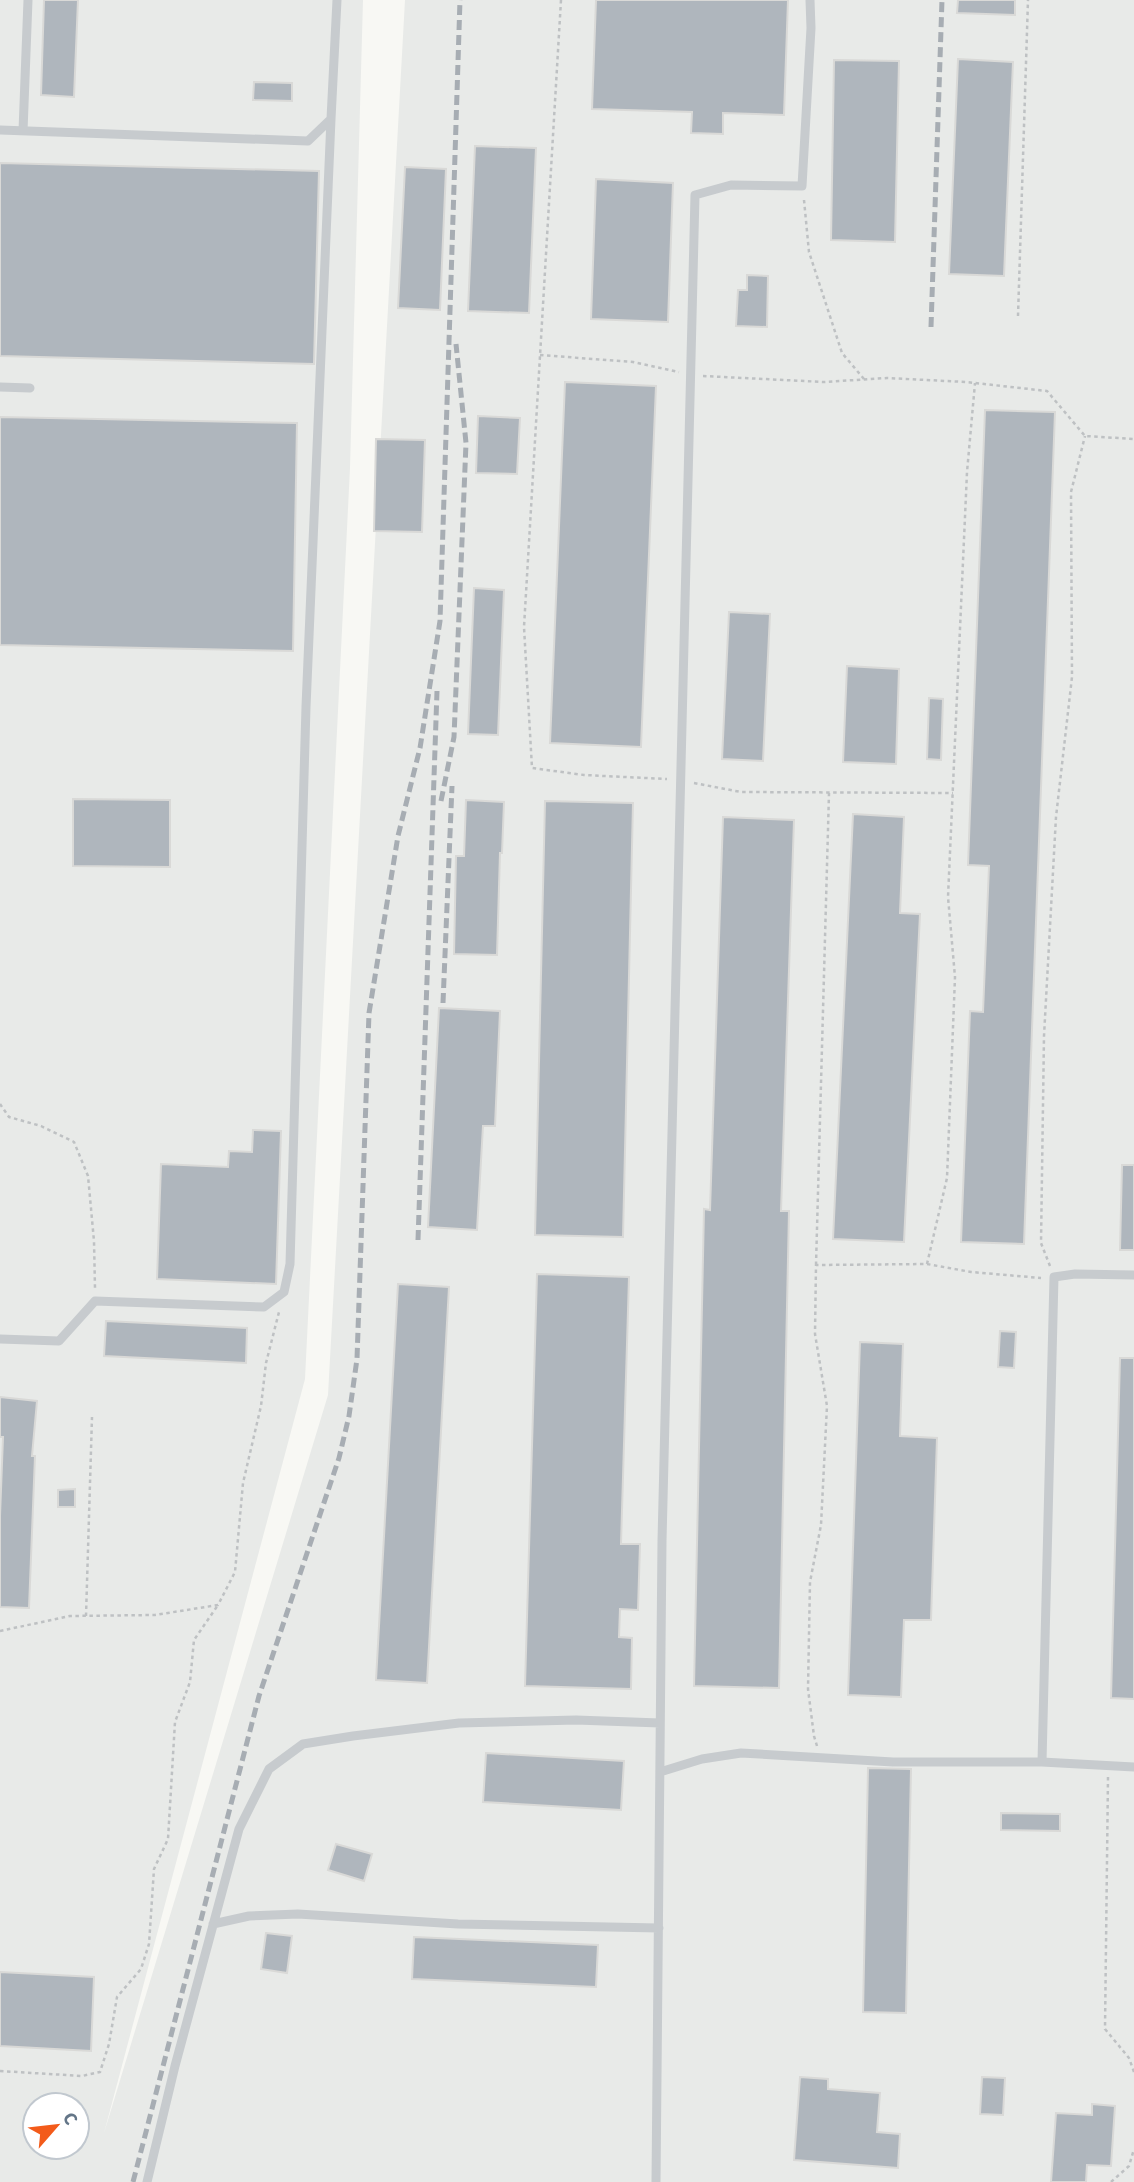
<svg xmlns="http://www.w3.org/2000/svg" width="1134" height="2182" font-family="'Source Sans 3',sans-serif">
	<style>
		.built { fill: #e8eae8; fill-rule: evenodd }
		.building { fill: #afb6bd; stroke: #d9d9d7; stroke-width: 2 }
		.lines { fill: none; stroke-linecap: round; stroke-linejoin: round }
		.path { stroke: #bec1c3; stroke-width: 2.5; stroke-dasharray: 3.5 3.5; stroke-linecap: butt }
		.lane { stroke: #c7cbce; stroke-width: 9 }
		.rail { stroke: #a7adb3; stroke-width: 5; stroke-dasharray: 10 5; stroke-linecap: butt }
	</style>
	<rect width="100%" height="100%" fill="#f8f8f4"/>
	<path class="built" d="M0 0H363L350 468 305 1379 104 2133 328 1395 405 0H1134V2182H0ZM35 2105H77V2147H35Z"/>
	<path class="building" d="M44 0H78L74 97 41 95Z
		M596 0H788L784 115 723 113V134L691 133 692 112 592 109Z
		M958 0H1015V15L957 13Z
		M958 59 1013 62 1004 276 949 274Z
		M834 60 899 61 895 242 831 240Z
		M254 82 292 83V101L253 100Z
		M475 146 536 148 529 313 468 311Z
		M0 163 319 171 314 364 0 356Z
		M405 167 446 169 440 310 398 308Z
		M596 179 673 183 668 322 591 319Z
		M747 275 768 276 767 327 736 326 738 290H747Z
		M565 382 656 386 641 747 550 743Z
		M985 410 1055 412 1024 1244 961 1242 970 1011 983 1012 989 866 968 865Z
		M478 416 520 418 517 474 476 473Z
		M0 417 297 423 293 651 0 645Z
		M376 439 425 440 422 532 374 531Z
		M474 588 504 590 498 735 468 734Z
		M729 612 770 614 763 761 722 759Z
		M847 666 899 669 896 764 843 762Z
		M929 698 943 699 941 760 927 759Z
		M73 799 170 800V867L73 866Z
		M466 800 504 802 502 853H500L497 955 454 954 456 856H464Z
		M545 801 633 803 623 1237 535 1235Z
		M853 814 904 817 900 913 920 914 904 1242 833 1239Z
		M723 817 794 820 781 1211H789L779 1688 694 1686 704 1209 710 1210Z
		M439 1008 500 1011 495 1126H483L477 1230 428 1227Z
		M253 1130 281 1131 276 1284 157 1279 161 1164 228 1167 229 1151 252 1152Z
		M1122 1165H1134V1250H1120Z
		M537 1274 629 1277 621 1544H640L638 1610 620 1609 619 1637 632 1638 631 1689 525 1686Z
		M398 1284 449 1287 427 1683 376 1680Z
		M106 1321 247 1328 246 1363 104 1356Z
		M1000 1331 1016 1332 1014 1368 998 1367Z
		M860 1342 903 1344 900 1436 937 1438 931 1620H904L901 1697 848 1695Z
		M1120 1358H1134V1699L1111 1698Z
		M0 1397 37 1401 32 1456H35L29 1608 0 1607V1516L3 1437H0Z
		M75 1489V1507H58V1490Z
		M486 1753 624 1761 621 1810 483 1802Z
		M868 1768 911 1769 906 2013 863 2012Z
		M1001 1813 1060 1814V1831L1001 1830Z
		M336 1844 372 1854 364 1881 328 1870Z
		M266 1933 292 1936 287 1973 261 1969Z
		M414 1937 598 1945 596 1987 412 1979Z
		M0 1972 94 1977 91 2051 0 2046Z
		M800 2077 828 2079V2089L880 2093 877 2132 900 2134 898 2168 794 2160Z
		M982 2077 1005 2078 1003 2115 980 2114Z
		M1092 2104 1115 2106 1111 2166 1087 2165 1086 2182H1051L1056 2113 1092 2115Z"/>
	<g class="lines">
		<path class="path" d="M561 0 524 627 532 768 584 775 667 779
			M804 200 809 252 842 353 864 379
			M1018 316 1028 0
			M540 355 633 362 679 372
			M703 376 824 382 887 378 966 382 1047 391 1085 436 1134 439
			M694 783 741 792 953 793
			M0 1104 9 1117 41 1126 74 1142 88 1176 94 1241 95 1288
			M927 1264 971 1272 1041 1278
			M816 1265 829 793
			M1050 1266 1041 1243 1044 1036 1056 817 1072 677 1071 492 1085 436
			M86 1616 92 1417
			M0 1631 70 1616 155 1615 218 1605 235 1572 243 1483 261 1406 266 1363 279 1312
			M817 1746 814 1736 808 1689 810 1582 821 1525 827 1406 815 1334 816 1265 927 1264 947 1178 955 977 948 897 967 472 975 383
			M1108 1777 1105 2029 1129 2058 1134 2072
			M0 2071 82 2076 100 2072 109 2044 117 1997 141 1969 149 1944 154 1869 168 1839 175 1722 190 1682 194 1640 218 1605
			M1111 2182 1129 2166 1134 2149"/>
		<path class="lane" d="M0 130 308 141 331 119 337 0
			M23 131 28 0
			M0 387 30 388
			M0 1339 59 1341 95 1301 264 1307 284 1292 290 1264 306 707 331 119
			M1042 1762 1054 1277 1075 1274 1134 1275
			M660 1772 702 1759 741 1753 893 1762H1042L1134 1767
			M213 1924 249 1916 298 1914 458 1924 659 1928
			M147 2182 175 2066 239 1829 269 1769 303 1744 353 1736 459 1723 576 1720 660 1723
			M656 2182 662 1541 695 195 731 185 802 186 811 28 810 0"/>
		<path class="rail" d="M931 327 942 0
			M441 801 454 737 466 443 456 344
			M443 1003 452 786
			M418 1240 437 691
			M133 2182 259 1696 339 1458 349 1416 357 1359 369 1013 398 836 420 748 440 621 460 0"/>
	</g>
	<g transform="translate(56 2126) rotate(62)"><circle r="33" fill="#ffffff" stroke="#c1c8cf" stroke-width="2"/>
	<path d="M0-5L12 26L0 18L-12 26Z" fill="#f35b1a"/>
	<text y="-10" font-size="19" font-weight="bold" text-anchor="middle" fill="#647688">С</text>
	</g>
</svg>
